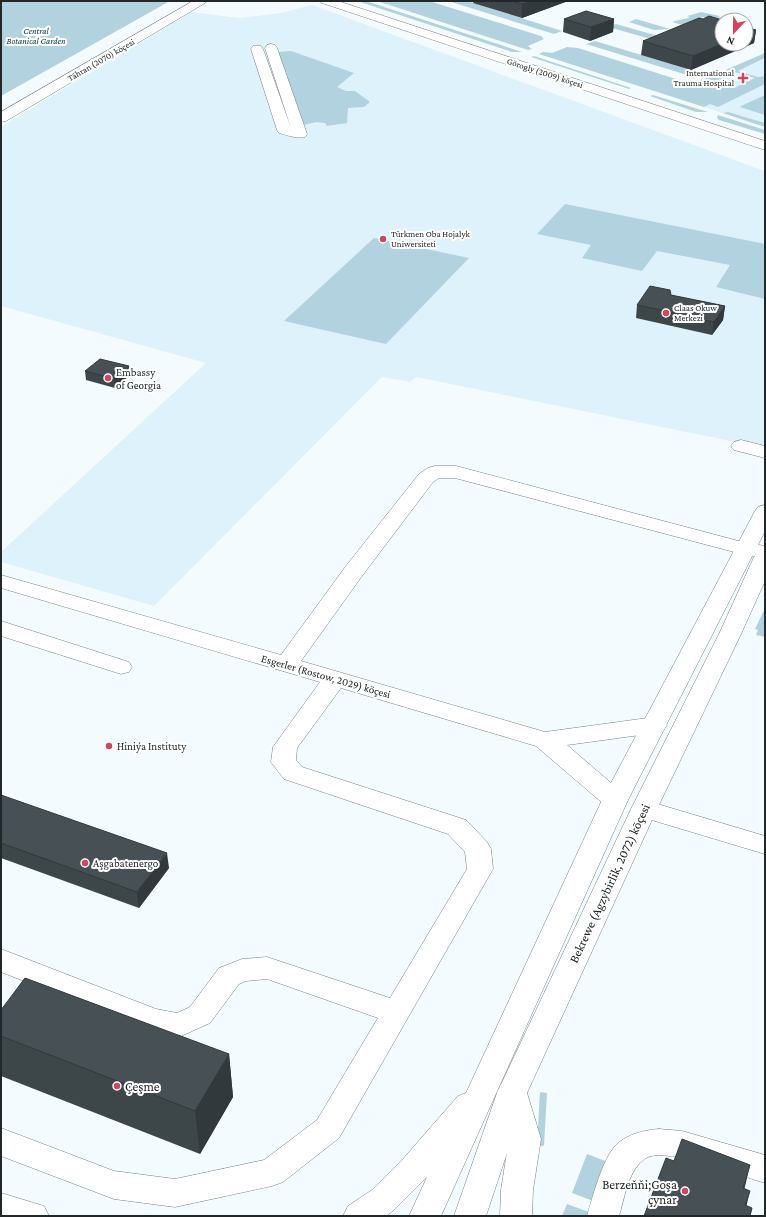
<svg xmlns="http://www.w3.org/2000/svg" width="766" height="1217" font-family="'Crimson Pro',serif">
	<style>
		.built { fill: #def2fb }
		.green { fill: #b3d2df; fill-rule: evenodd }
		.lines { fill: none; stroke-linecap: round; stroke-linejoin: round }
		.minor-casing { stroke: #768085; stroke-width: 1 }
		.major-casing { stroke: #768085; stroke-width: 1 }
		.minor { fill: #fff; fill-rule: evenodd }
		.major { fill: #fff; fill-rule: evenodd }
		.wall { fill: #3d4649 }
		.shaded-wall { fill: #32393c }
		.building { fill: #475155; stroke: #32393c }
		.poi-dot { fill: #d4445d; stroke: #fff; stroke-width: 1.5 }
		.labels { text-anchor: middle; stroke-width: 4; stroke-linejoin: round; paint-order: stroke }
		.far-park-label { font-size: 9px; font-style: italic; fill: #05313f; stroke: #fff }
		.far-street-label { font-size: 9px; fill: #222728; stroke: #fff }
		.far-poi-label { font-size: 9px; fill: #222728; stroke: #fff; text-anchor: start }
		.poi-label { font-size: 11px; fill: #222728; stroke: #fff; text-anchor: start }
		.street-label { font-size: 11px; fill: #222728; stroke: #fff }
		.near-street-label { font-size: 13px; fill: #222728; stroke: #fff }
		.near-poi-label { font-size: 13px; fill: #222728; stroke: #fff; text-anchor: start }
	</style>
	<rect width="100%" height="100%" fill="#f4fbfe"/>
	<path class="built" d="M312 5 765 171V448L416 377 410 382 382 377 154 606 1 562V552L206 363 1 306V127L191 12 239 18 281 13Z
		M765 59V127L677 98Z"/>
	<path class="green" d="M1 1H170L1 96Z
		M357 1H366L522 52H512Z
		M377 1H429L541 36 544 39 528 46 532 49 528 50Z
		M448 1H474L471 2 562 31 554 34Z
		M701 12 720 16 718 17 733 20H722V22L703 17 682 25 672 22C679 19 684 20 690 17L687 16Z
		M636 19 670 29 654 30 629 22Z
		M616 24 658 36 651 39 608 27Z
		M595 41 701 73 694 76 687 75 586 44Z
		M567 47 578 48 676 79 687 81 702 80 765 53V58L738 71 758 77 765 76V84L718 107 710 104 704 107 539 54 543 52 552 53ZM735 72 755 78 734 88 713 82Z
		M291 51 354 73 337 87 346 91H355L370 102 364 107 348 108 347 123 327 126 325 123 316 122 304 125 278 52Z
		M534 56 631 88 629 89 531 57Z
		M653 95 708 112H696L650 96Z
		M765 95V115L740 107 741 106Z
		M728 112 765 123V127L723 113Z
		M718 115 765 130V134L719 120 717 118Z
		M565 204 765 244V299L716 287 730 265 657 251 642 271 582 258 591 245 537 234Z
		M374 238 469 258 386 344 284 321Z
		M765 608V637L756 635 758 630 755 629Z
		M540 1092 547 1093 544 1146 537 1145Z
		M587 1154 608 1162 593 1201 572 1193Z
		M567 1204 589 1212 587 1216H562Z"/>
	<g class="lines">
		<defs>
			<path id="minor" d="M193 1H207L205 3 6 121 1 122V112Z
				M271 44 275 45 277 48 307 134 305 137C297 139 287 135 279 133L277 130 251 49 253 46H261L263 49 291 128 265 48 267 45Z
				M741 440 765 446V458L734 450 731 446 734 442Z
				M435 466H456L746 543 765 546V558L738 553 455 478H439L433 482 362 576 301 661 545 732 655 717 663 719 667 725 663 731 655 733 567 745 624 794 628 800 624 806 615 809 606 806 536 746 341 688 297 748 296 760 302 767 466 820 487 842 491 849 493 869 339 1138 283 1182 272 1186 175 1207 114 1199 1 1156V1128L114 1171 175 1179 264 1160 317 1120 378 1018 267 979 246 981 239 984 210 1023 179 1037 143 1028 1 972V949L156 1009 177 1013 190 1007 219 968 242 959 267 957 390 998 467 869 465 852 448 834 284 779 271 762 273 747 320 682 1 588V575L281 655 346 566 419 474 428 468Z
				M1 621 129 662 132 667 129 672 121 674 1 636Z
				M644 800 765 836V854L635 815 631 809 635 803Z
				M512 1080 523 1084 527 1093 541 1139 533 1190 532 1216H500L501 1190 509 1139 497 1093 501 1084Z
				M659 1129 682 1131 765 1155V1183C741 1176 670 1148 648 1157 645 1158 641 1162 639 1164 627 1177 624 1200 619 1216H587C593 1196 602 1160 616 1145 627 1134 645 1130 659 1129Z"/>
			<path id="major" d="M320 1H338L765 141V150L322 3Z
				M765 505V531L628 800 441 1216H409L427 1177 394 1210 386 1216H343L348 1206 372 1190 403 1159 458 1096 466 1093 602 800 755 511 758 507Z
				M765 551V581L741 634 657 809 527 1093 486 1216H454L497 1093 631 809 719 634 754 557 758 553Z
				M1 1193 44 1206 49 1216H1Z"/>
		</defs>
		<use href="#minor" class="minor-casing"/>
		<use href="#major" class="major-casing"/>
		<use href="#minor" class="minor"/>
		<use href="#major" class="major"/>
	</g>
	<path class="wall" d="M474 1H568L522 18 473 3Z
		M564 19H614L613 32 590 41 563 32Z
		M756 30 754 43 691 70 641 55 643 41Z
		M671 295 725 306 723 320 712 335 636 318 637 305Z
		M85 371 130 375 115 388 86 380Z
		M1 795 169 868 139 908 1 858Z
		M1 1010 229 1054 233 1097 200 1154 1 1076Z"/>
	<path class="shaded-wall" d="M532 1H568L522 18V4Z
		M614 19 613 32 590 41 591 27Z
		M756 30 754 43 691 70 693 56 722 44H746V33Z
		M725 306 723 320 712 335 714 322Z
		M129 366 130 375 115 388 114 379Z
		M167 853 169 868 139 908 137 892Z
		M229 1054 233 1097 200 1154 195 1111Z
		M750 1165 740 1208 743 1188Z
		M750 1191 744 1216 745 1205Z"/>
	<path class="building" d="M511 1H532L522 4Z
		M586 11 614 19 591 27 564 19Z
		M709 16 722 20V44L693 56 643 41 699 18 703 19Z
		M746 27 756 30 746 33Z
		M650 286 670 290 671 295 725 306 714 322 637 305Z
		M100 359 129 366 114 379 85 371Z
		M1 795 167 853 137 892 1 843Z
		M25 978 229 1054 195 1111 1 1036V1010Z
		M682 1139 750 1165 743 1188 750 1191 745 1205 752 1208 750 1216H644L666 1158 674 1161Z"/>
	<g class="poi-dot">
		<path d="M741 72h4v4h4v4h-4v4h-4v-4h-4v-4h4z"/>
		<circle cx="383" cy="239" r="4"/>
		<circle cx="666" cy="313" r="4"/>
		<circle cx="108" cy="378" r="4"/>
		<circle cx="109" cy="746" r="4"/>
		<circle cx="85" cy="863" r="4"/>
		<circle cx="117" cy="1086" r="4"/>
		<circle cx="685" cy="1191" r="4"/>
	</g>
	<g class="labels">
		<g class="far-park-label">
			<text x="36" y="34">Central<tspan x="36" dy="10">Botanical Garden</tspan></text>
		</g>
		<g class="far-street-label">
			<text transform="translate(101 60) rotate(-30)" y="3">Tähran (2070) köçesi</text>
			<text transform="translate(545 73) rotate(18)" y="3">Görogly (2009) köçesi</text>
		</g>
		<g class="far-poi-label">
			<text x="734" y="76" text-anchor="end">International<tspan x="734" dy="10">Trauma Hospital</tspan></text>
			<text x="391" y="237">Türkmen Oba Hojalyk<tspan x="391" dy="10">Uniwersiteti</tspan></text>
			<text x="674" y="311">Claas Okuw<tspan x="674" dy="10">Merkezi</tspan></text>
		</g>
		<g class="poi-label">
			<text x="116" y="376">Embassy<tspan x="116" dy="13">of Georgia</tspan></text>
			<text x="117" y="750">Hiniýa Instituty</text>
			<text x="93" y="867">Aşgabatenergo</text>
		</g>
		<g class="street-label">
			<text transform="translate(326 676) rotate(16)" y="4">Esgerler (Rostow, 2029) köçesi</text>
		</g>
		<g class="near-street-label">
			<text transform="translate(609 883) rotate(-65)" y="5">Bekrewe (Agzybirlik, 2072) köçesi</text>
		</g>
		<g class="near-poi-label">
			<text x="125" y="1091">Çeşme</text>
			<text x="677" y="1189" text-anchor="end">Berzeňňi;Goşa<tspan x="677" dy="15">çynar</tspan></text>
		</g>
	</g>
	<rect width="766" height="1217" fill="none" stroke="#222728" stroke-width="4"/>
	<g transform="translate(734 32) rotate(202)"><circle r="19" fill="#ffffff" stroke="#a7a9a9"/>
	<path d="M0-3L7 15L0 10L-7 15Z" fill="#d4445d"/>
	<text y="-6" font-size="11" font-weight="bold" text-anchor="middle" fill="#222728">N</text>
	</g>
</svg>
